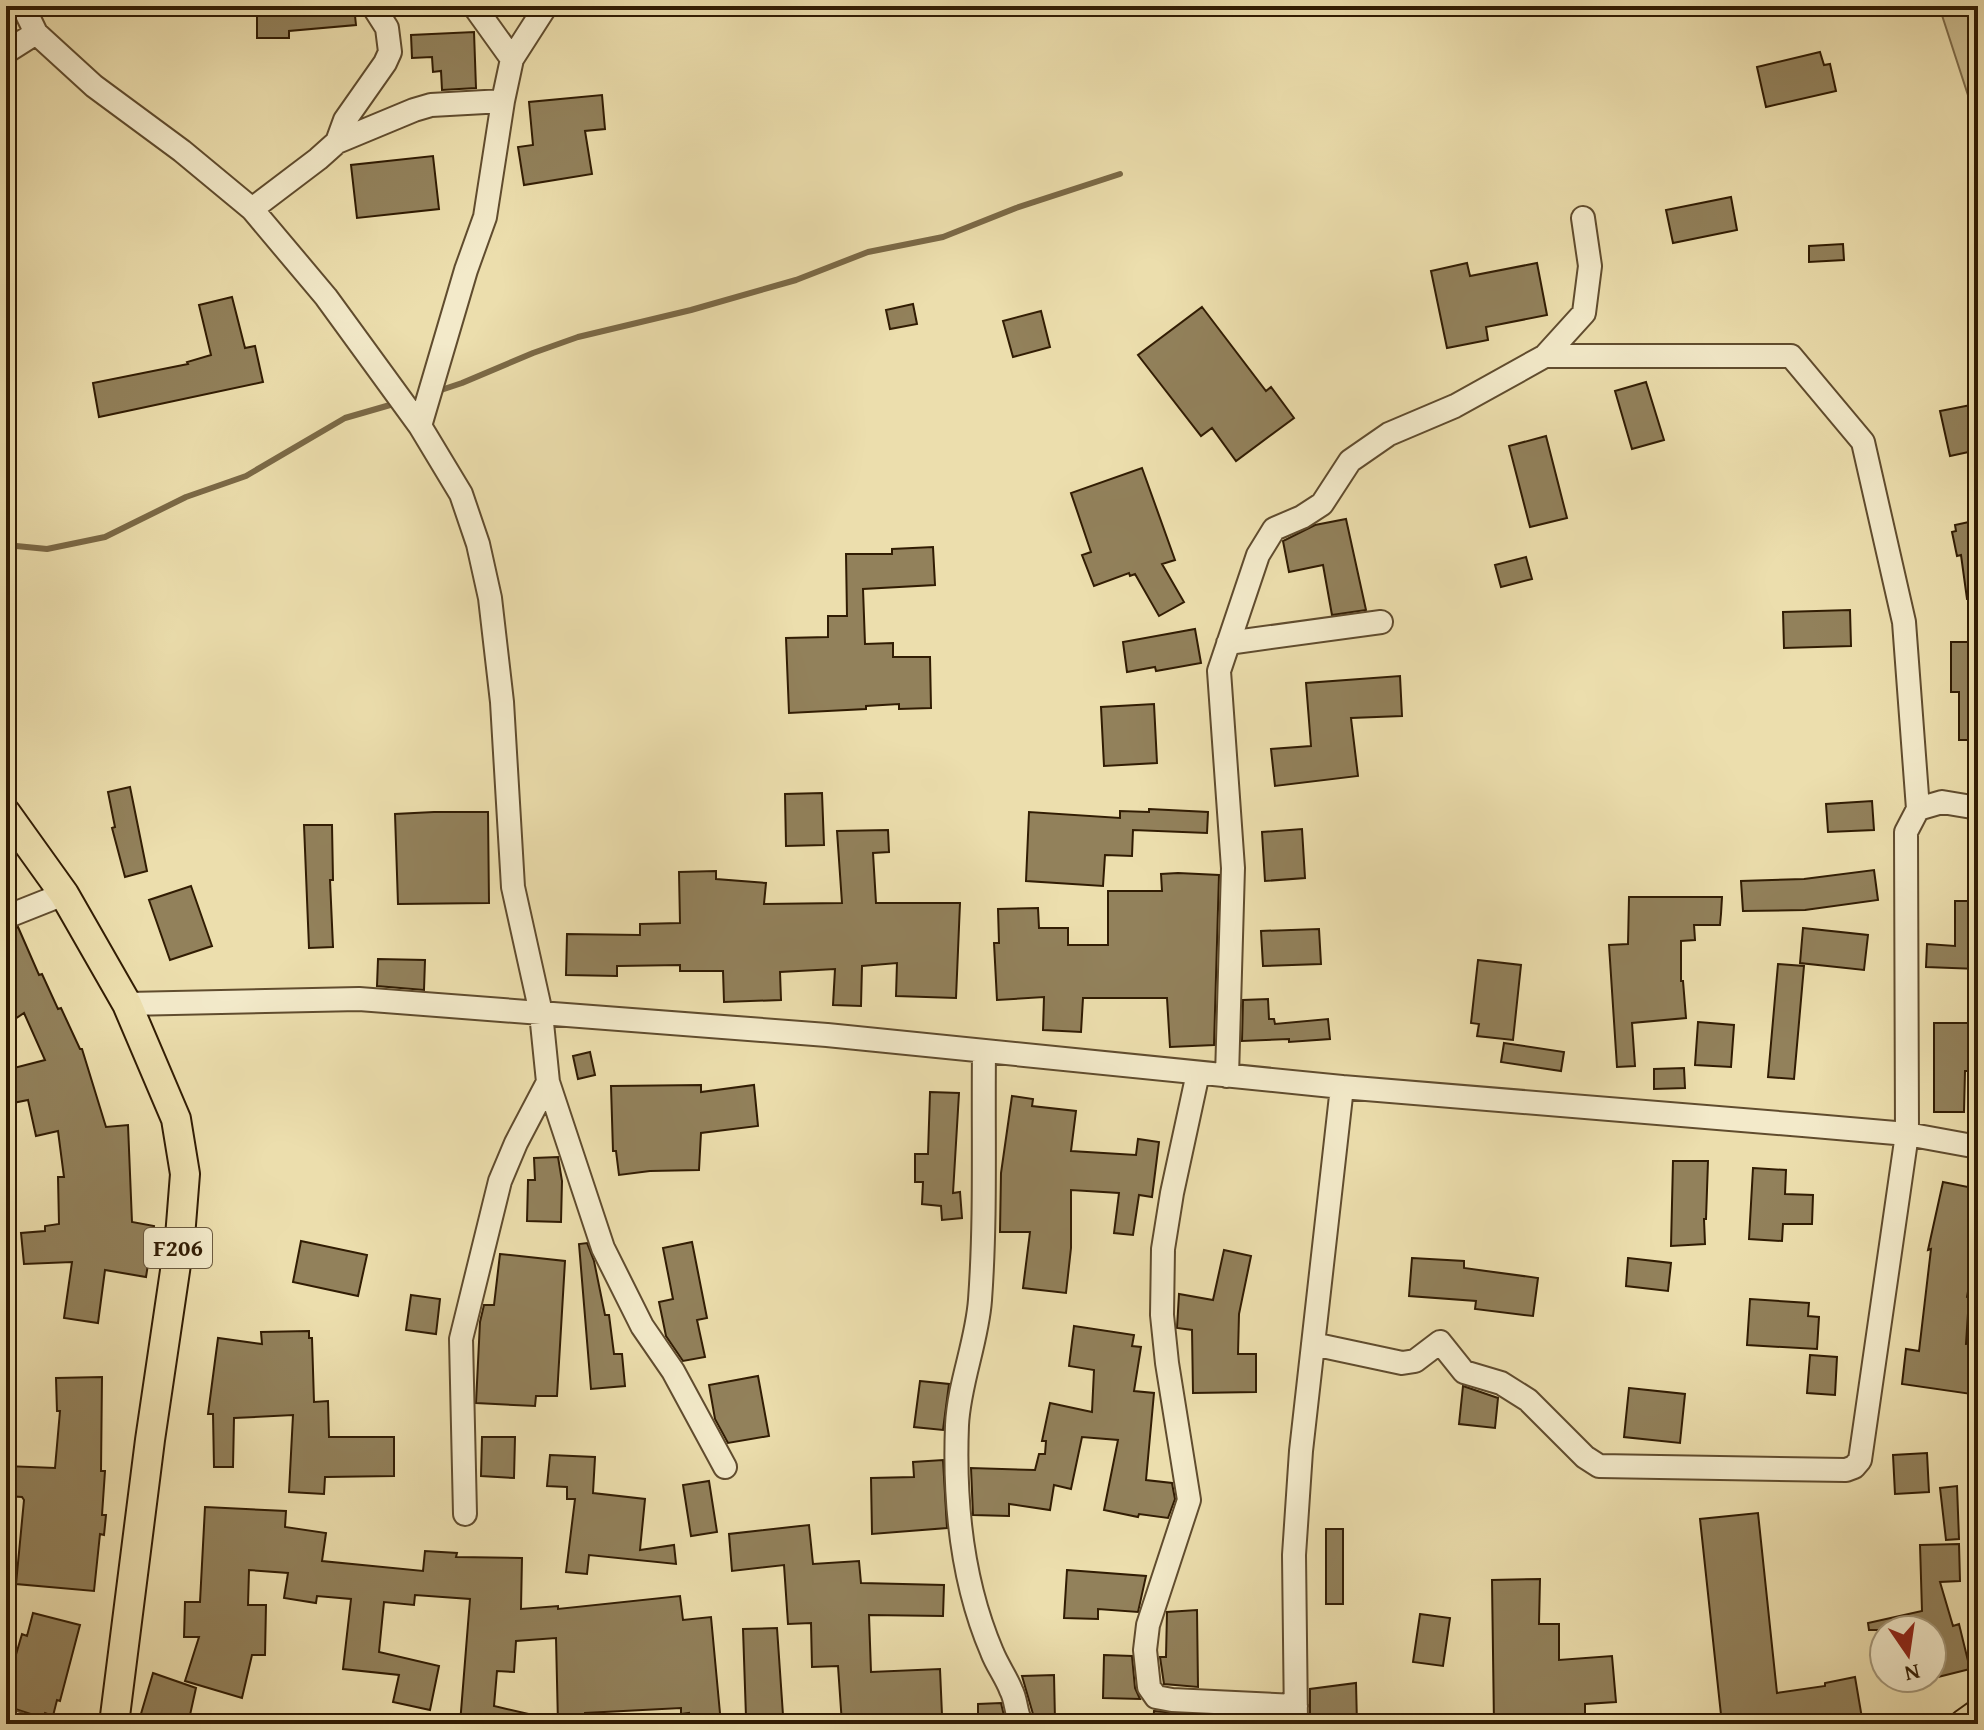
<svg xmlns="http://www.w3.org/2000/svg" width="1984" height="1730" font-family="'Gentium Book Plus',serif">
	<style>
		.green { fill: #ccbd90; stroke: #7e6c4a; stroke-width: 2 }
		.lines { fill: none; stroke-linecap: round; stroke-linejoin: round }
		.stream { stroke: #7b6946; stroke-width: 6 }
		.building { fill: #92815b; stroke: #311c03; stroke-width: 2 }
		.minor-casing { stroke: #604c2e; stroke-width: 26 }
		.major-casing { stroke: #311c03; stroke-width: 32 }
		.minor { stroke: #f3eaca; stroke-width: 22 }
		.major { stroke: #ecdead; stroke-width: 28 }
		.labels { text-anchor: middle; stroke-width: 7; stroke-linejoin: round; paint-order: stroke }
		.shield { fill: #f3eaca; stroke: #6b5a3f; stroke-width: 2 }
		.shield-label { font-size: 24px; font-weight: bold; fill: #311c03 }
	</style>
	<rect width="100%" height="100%" fill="#ecdead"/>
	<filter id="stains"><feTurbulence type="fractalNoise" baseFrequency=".0025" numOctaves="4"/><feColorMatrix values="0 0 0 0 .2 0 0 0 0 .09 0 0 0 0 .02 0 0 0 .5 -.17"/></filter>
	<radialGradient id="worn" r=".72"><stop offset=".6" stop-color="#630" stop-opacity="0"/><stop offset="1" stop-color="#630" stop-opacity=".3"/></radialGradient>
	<path class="green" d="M1939 6H1978V126Z"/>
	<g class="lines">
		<path class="stream" d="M435 392 462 383 533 353 578 337 691 310 796 280 868 252 943 237 1016 208 1120 174
			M6 545 47 549 105 537 186 497 246 476 345 418 397 403"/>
	</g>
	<path class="building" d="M257 6H354L356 25 289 31V38H257Z
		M474 32 476 88 442 90 441 71 433 72 432 57 412 58 411 35Z
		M1820 52 1824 65 1830 64 1836 91 1766 107 1757 67Z
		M602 95 605 129 585 131 592 174 524 185 518 147 533 145 529 102Z
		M433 156 439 209 357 218 351 165Z
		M1731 197 1737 230 1673 243 1666 210Z
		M1843 244 1844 260 1809 262V246Z
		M1467 263 1470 276 1537 263 1547 315 1486 327 1488 340 1447 348 1431 271Z
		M232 297 245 348 255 346 263 382 99 417 93 383 188 364 187 362 211 355 199 305Z
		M913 304 917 324 890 329 886 310Z
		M1202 307 1266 391 1271 387 1294 418 1236 461 1212 428 1201 436 1138 355Z
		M1041 311 1050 347 1013 357 1003 321Z
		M1646 382 1664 440 1632 449 1615 391Z
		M1976 404 1978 450 1950 456 1940 411Z
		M1546 436 1567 518 1530 527 1509 446Z
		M1142 468 1175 560 1162 564 1184 602 1159 616 1135 574 1130 576 1129 573 1094 586 1082 555 1091 552 1071 493Z
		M1346 519 1366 610 1332 615 1323 565 1289 572 1283 541 1315 525Z
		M1978 520V598L1967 599 1961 555 1957 556 1952 532 1956 531 1955 525Z
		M933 547 935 585 863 589 865 644 893 643V657H930L931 708 899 709V704L866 706V709L789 713 786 638 828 637V616H847L846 554H892V549Z
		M1526 557 1532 579 1501 587 1495 565Z
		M1850 610 1851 646 1784 648 1783 612Z
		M1195 629 1201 663 1156 671 1155 667 1127 672 1123 642Z
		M1951 642H1978V740H1959V692H1951Z
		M1400 676 1402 716 1351 718 1358 776 1275 786 1271 749 1311 746 1306 683Z
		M1154 704 1157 763 1104 766 1101 707Z
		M130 787 147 871 125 877 112 828 115 827 108 792Z
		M822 793 824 845 786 846 785 794Z
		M1872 801 1874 830 1828 832 1826 804Z
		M1149 809 1208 812 1207 833 1133 830 1132 856 1105 855 1103 886 1026 881 1029 812 1120 818V811L1149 812Z
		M434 812H488L489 903 398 904 395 814Z
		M304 825H332L333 880H330L333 947 309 948Z
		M1302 829 1305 878 1265 881 1262 832Z
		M888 830 889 852 873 853 876 903H960L956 998 896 996 897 963 862 966 861 1006 833 1005 835 969 780 972 781 1000 724 1002 723 971H680V965L617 966V976L566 975 567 934 640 935V924L680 923 679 872 716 871V879L766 883 764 904 842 903 837 831Z
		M1874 870 1878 900 1805 910 1743 911 1741 881 1804 879Z
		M1178 873 1219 875 1214 1045 1170 1047 1167 998H1083L1081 1032 1043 1030 1044 997 997 1000 994 943H999L998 909 1038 908 1039 928H1068V945H1108V891H1162L1161 874Z
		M191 886 212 946 170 960 149 900Z
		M1629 897H1722L1721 914 1720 925H1694L1695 940 1681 941V981H1683L1686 1018 1632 1023 1635 1066 1617 1067 1609 945 1628 944Z
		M1955 901H1978V969L1926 967 1927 944 1955 946Z
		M18 927 39 975 42 974 58 1009 61 1008 80 1049H82L106 1127 128 1125 132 1222 154 1226 146 1277 105 1270 98 1323 64 1318 72 1262 24 1264 21 1233 45 1231V1226L59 1224 58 1177H64L58 1131 36 1136 28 1100 8 1104 6 1094V1070L45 1060 24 1013 6 1025V931Z
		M1803 928 1868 935 1864 970 1800 963Z
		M1319 929 1321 964 1263 966 1261 931Z
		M378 959 425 960 424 990 377 986Z
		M1478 960 1521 965 1513 1040 1477 1036 1479 1024 1471 1023Z
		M1778 964 1804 966 1794 1079 1768 1077Z
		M1268 999 1269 1019H1274L1275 1024 1328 1019 1330 1039 1289 1042V1039L1242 1041 1243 1000Z
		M1698 1022 1734 1025 1731 1067 1695 1065Z
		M1934 1023H1976V1071H1965L1964 1112H1934Z
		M1504 1043 1564 1052 1561 1071 1501 1062Z
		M590 1052 595 1075 578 1079 573 1056Z
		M1684 1068 1685 1088 1654 1089V1069Z
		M701 1085V1092L754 1085 758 1126 701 1133 699 1170 650 1171 619 1175 616 1151H613L611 1086Z
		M930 1092 959 1093 953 1193 960 1192 962 1218 942 1220 941 1206 922 1204 923 1182H915V1154H928Z
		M1012 1096 1033 1099 1032 1106 1076 1111 1071 1151 1136 1155 1138 1139 1159 1142 1152 1197 1139 1195 1133 1235 1114 1233 1119 1193 1071 1190V1248L1066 1293 1023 1288 1030 1232H1000L1001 1173Z
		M558 1157 562 1181 561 1222 527 1221 528 1180H535L534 1158Z
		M1673 1161H1708L1706 1219H1704L1705 1244 1671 1246Z
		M1753 1168 1786 1170 1785 1194 1813 1195 1812 1224H1783L1782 1241 1749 1239Z
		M1943 1182 1978 1189V1236L1967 1297 1969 1298 1966 1344 1978 1343V1365L1971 1394 1902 1384 1906 1349 1919 1351 1931 1249 1928 1250Z
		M301 1241 367 1255 358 1296 293 1282Z
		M692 1242 707 1318 697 1320 705 1357 683 1361 666 1336 659 1302 673 1299 663 1248Z
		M587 1243 594 1261 605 1315H609L614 1354H622L625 1386 591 1389 579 1244Z
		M1224 1250 1251 1256 1239 1314 1238 1354H1256V1392L1193 1393 1192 1330 1177 1328 1179 1294 1213 1300Z
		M500 1254 565 1261 557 1396H536L535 1406 476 1403 480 1322 484 1305H494Z
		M1412 1258 1464 1261V1268L1538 1278 1533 1316 1475 1309 1476 1301 1409 1296Z
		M1628 1258 1671 1263 1668 1291 1626 1286Z
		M411 1295 440 1299 436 1334 406 1330Z
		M1750 1299 1809 1303 1808 1316 1819 1317 1817 1349 1747 1345Z
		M1074 1326 1134 1335 1132 1346 1141 1347 1134 1391 1154 1393 1146 1480 1172 1483 1175 1499 1168 1518 1139 1514 1138 1517 1104 1510 1118 1440 1082 1437 1071 1489 1054 1485 1050 1510 1009 1504V1516L973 1515 971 1468 1035 1470 1039 1454H1045L1046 1441H1042L1050 1403 1092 1412 1094 1370 1069 1366Z
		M309 1331V1338H312L314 1402 328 1401 329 1437H394V1476L325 1477 324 1494 289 1492 293 1415 234 1418 233 1467H214L213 1414H208L218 1338 262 1344 261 1332Z
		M1810 1355 1837 1357 1835 1395 1807 1393Z
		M758 1376 769 1436 728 1443 715 1419 709 1385Z
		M102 1377 101 1471H105L102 1515H106L104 1535 100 1534 94 1591 16 1584 24 1500 22 1497 6 1496V1466L55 1468 60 1411H57L56 1378Z
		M920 1381 949 1384 943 1430 914 1427Z
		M1463 1386 1498 1398 1495 1428 1459 1424Z
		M1629 1388 1685 1394 1680 1443 1624 1437Z
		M482 1437H515L514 1478 481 1476Z
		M1927 1453 1929 1492 1895 1494 1893 1455Z
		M550 1455 595 1457 593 1493 645 1499 640 1550 674 1545 676 1564 589 1555 587 1574 566 1572 575 1499H567V1487L547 1486Z
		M943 1460 947 1528 872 1534 871 1478 914 1477 913 1462Z
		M709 1481 717 1532 691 1536 683 1485Z
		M1957 1486 1959 1539 1946 1540 1940 1488Z
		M205 1507 286 1511 285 1527 326 1533 322 1561 423 1571 425 1551 457 1553 456 1557 522 1558 521 1609 558 1606V1609L680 1596 683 1620 711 1617 721 1724H689V1713L681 1714V1708L585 1713V1724H558L556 1638 516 1641 514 1672 497 1671 494 1706 542 1717V1724H460L470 1599 415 1595 414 1605 384 1602 379 1652 439 1666 430 1710 393 1702 399 1675 343 1669 351 1599 317 1596 316 1603 284 1598 288 1573 249 1570 248 1605H266L265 1655H252L242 1698 185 1681 199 1637H184L185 1602H200Z
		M1758 1513 1777 1693 1825 1686V1683L1855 1677 1863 1724H1722L1700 1519Z
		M809 1525 813 1564 859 1561 861 1583 944 1585 943 1616 869 1615 871 1672 940 1669 942 1715 938 1716 939 1724H842L838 1666 812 1667 811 1623 788 1624 784 1565 732 1571 729 1534Z
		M1326 1529H1343V1604H1326Z
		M1959 1544 1960 1581 1940 1582 1953 1626 1959 1624 1970 1669 1938 1677 1932 1653V1630H1869L1868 1623 1922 1611 1920 1545Z
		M1067 1570 1146 1576 1138 1612 1098 1609V1619L1064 1618Z
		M1540 1579 1539 1624H1559V1660L1612 1656 1616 1702 1585 1704V1724H1494L1492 1580Z
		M1197 1610 1198 1687 1164 1684 1160 1657H1166L1167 1612Z
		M33 1613 80 1625 60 1701 57 1700 53 1716 45 1713 43 1718 6 1706V1657L15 1658 22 1634 27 1636Z
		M1420 1614 1450 1618 1443 1666 1413 1662Z
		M777 1628 783 1715 746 1717 743 1629Z
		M1104 1655 1132 1656 1135 1688 1140 1699 1103 1698Z
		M153 1673 196 1688 188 1724H138Z
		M1054 1675 1055 1720 1035 1721 1022 1676Z
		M1356 1683 1357 1724H1310V1689Z
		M1001 1703 1006 1724H978V1704Z
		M1154 1711 1198 1715V1724H1153Z"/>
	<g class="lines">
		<defs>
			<path id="minor" d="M23 6 36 33 94 86 182 151 252 209 326 297 420 426 461 494 478 544 490 598 502 702 513 887 541 1013 548 1082 603 1248 642 1326 673 1371 725 1467
				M474 6 512 59
				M6 52 36 33
				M337 142 414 110 431 105 503 101
				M252 209 318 159 337 142 345 120 385 63 390 52 387 28 373 6
				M1545 356 1584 313 1590 266 1583 218
				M420 426 466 270 485 217 503 101 512 59 546 6
				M1228 643 1381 622
				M1918 809 1942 802 1978 808
				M6 917 64 894
				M127 1004 359 999 827 1035 1342 1087 1803 1125 1907 1134 1978 1147
				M984 1051C983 1134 986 1217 980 1300 977 1342 959 1383 957 1425 954 1501 962 1582 992 1652 997 1665 1006 1677 1011 1690 1017 1701 1015 1713 1022 1724
				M1198 1073 1172 1193 1163 1249 1162 1315 1167 1363 1189 1500 1148 1625 1145 1650 1149 1687 1156 1697 1172 1700 1296 1706
				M1227 1076 1233 868 1219 671 1258 555 1274 529 1302 517 1322 504 1350 461 1389 434 1455 406 1545 356H1791L1863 442 1904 622 1918 809 1906 832 1907 1134 1860 1460 1854 1467 1846 1470 1599 1466 1585 1457 1528 1400 1501 1383 1464 1372 1440 1342 1415 1361 1402 1363 1313 1344
				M465 1514 461 1339 500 1181 516 1143 548 1082
				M6 1720 18 1724
				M1296 1724 1294 1555 1301 1451 1342 1087"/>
			<path id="major" d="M6 813 64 894 127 1004 176 1119 185 1174 180 1237 150 1440 114 1724
				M1964 1724 1978 1714"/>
		</defs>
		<use href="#minor" class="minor-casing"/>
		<use href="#major" class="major-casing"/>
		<use href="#minor" class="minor"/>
		<use href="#major" class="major"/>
	</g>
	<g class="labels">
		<rect class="shield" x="144" y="1228" width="68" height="40" rx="6"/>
		<g class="shield-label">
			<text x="178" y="1256">F206</text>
		</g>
	</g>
	<rect width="1984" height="1730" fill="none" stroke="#ecdead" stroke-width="32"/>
	<rect x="8" y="8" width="1968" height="1714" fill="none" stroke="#311c03" stroke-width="4"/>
	<rect x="16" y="16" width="1952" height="1698" fill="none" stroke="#311c03" stroke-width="2"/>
	<g transform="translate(1908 1654) rotate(167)"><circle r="38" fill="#f3eaca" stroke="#a5987a" stroke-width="2"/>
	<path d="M0-6L14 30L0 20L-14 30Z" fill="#8f2418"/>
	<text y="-12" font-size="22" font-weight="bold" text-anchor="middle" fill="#311c03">N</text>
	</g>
	<rect width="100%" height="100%" filter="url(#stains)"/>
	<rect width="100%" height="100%" fill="url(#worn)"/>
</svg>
